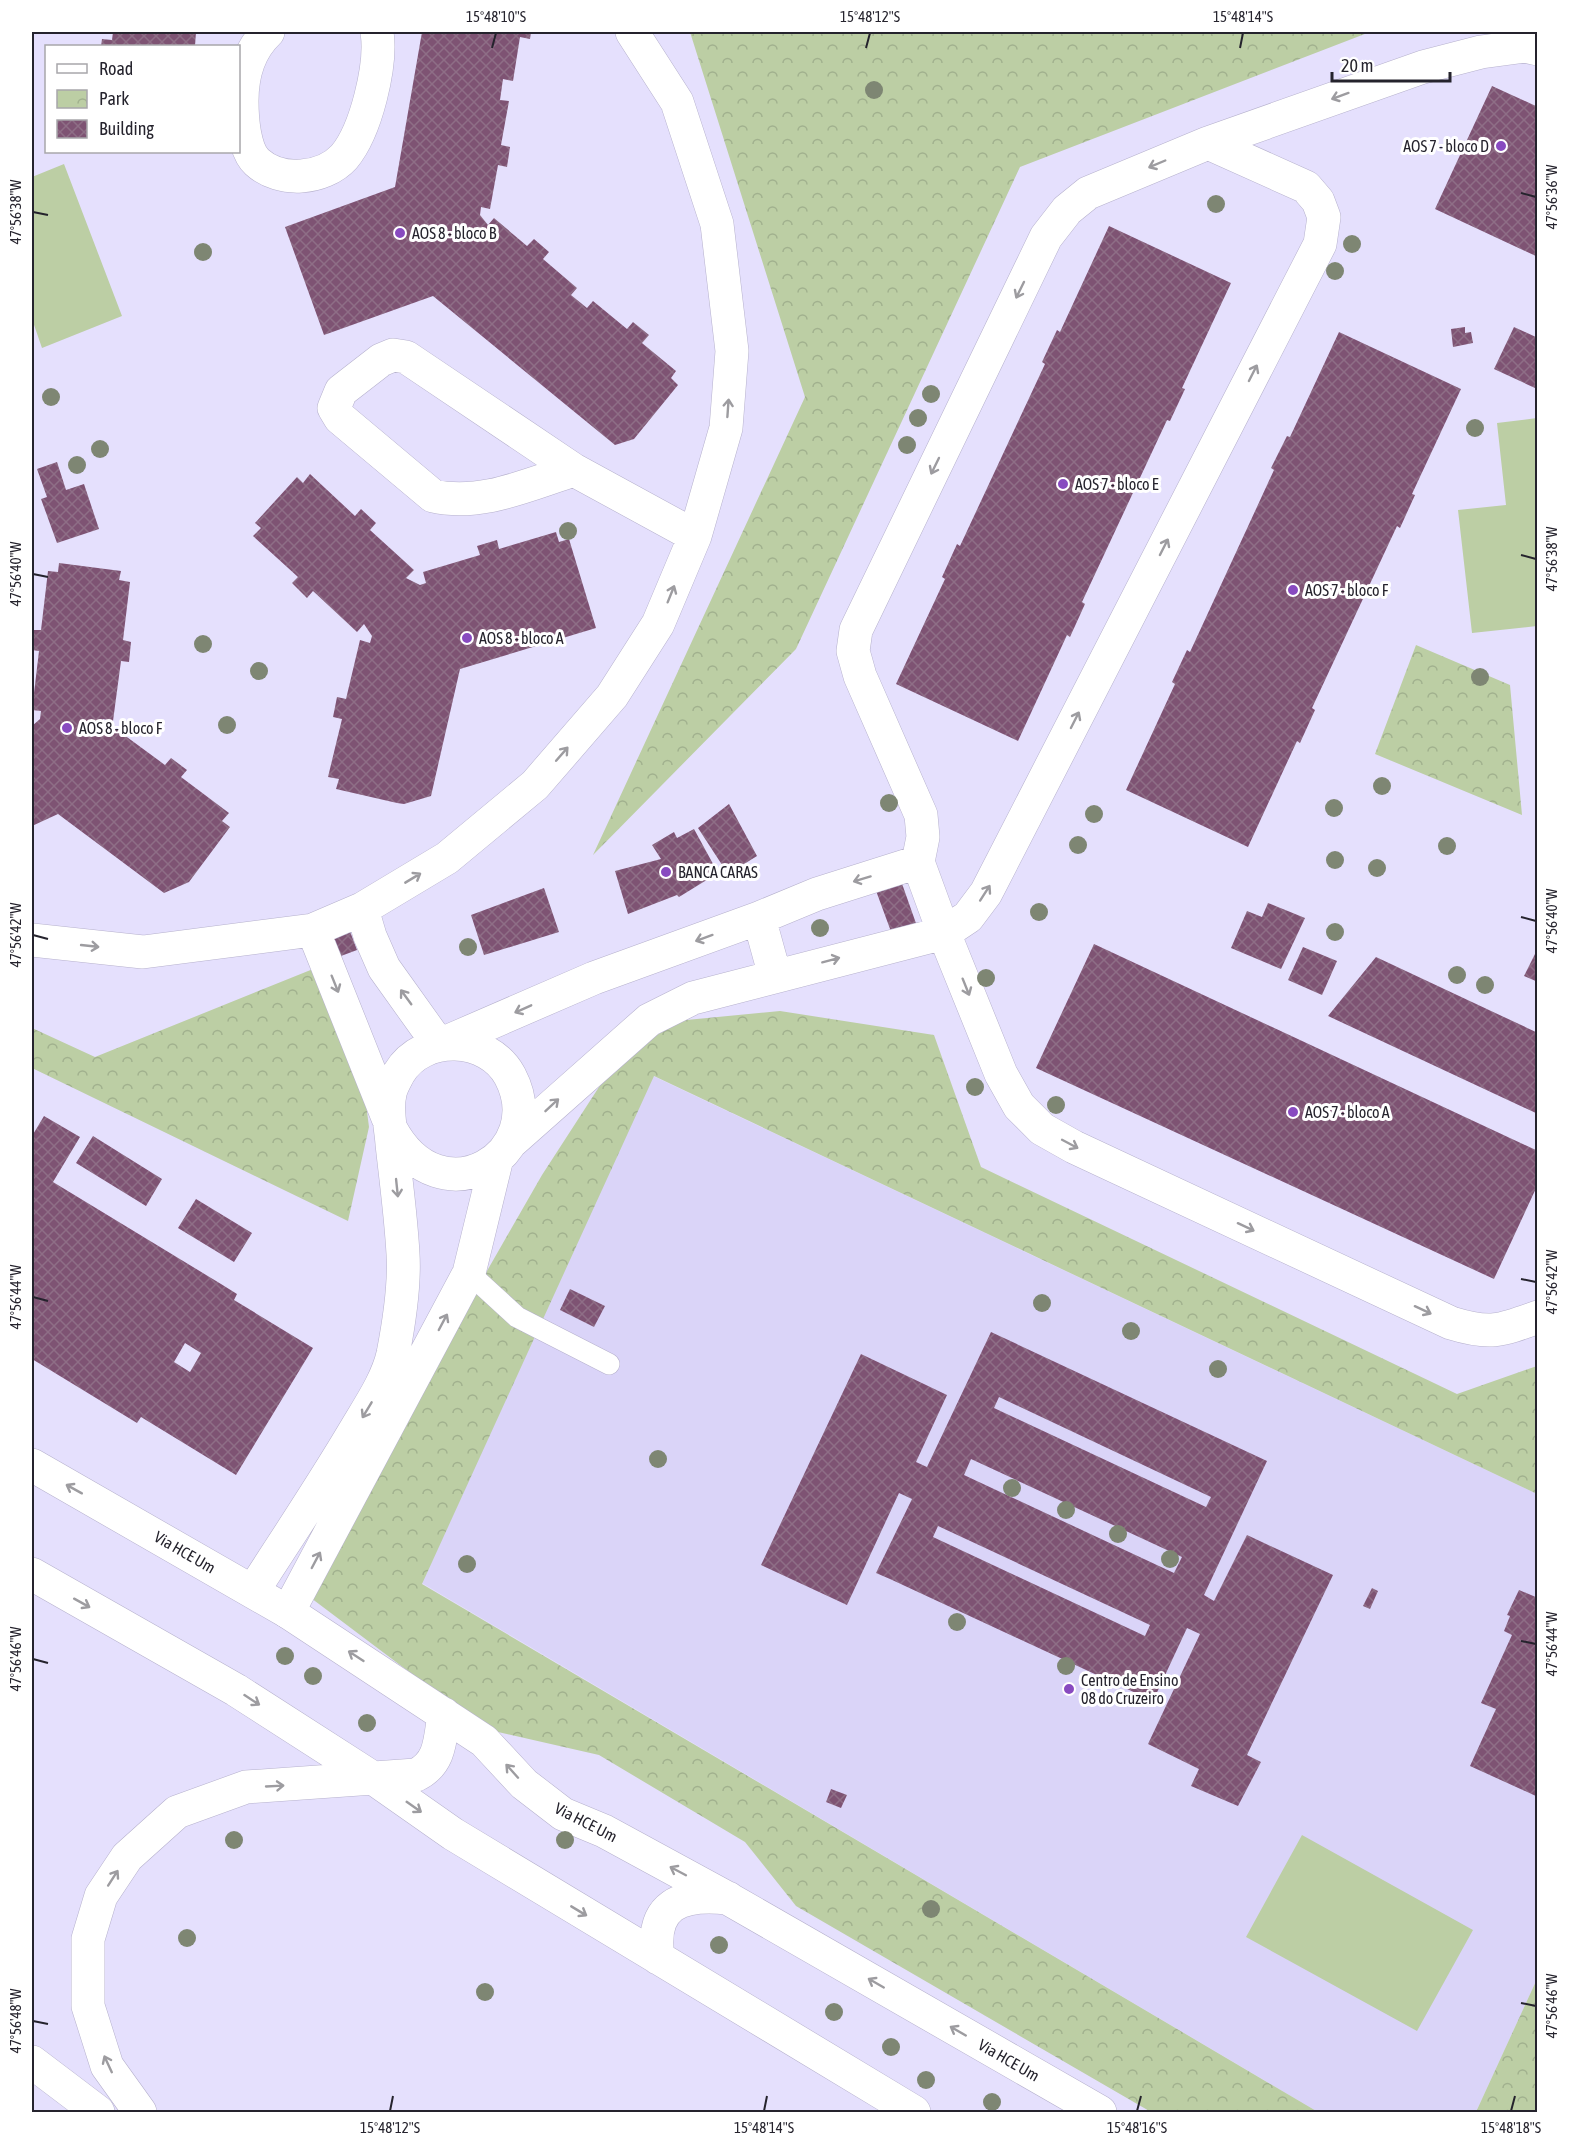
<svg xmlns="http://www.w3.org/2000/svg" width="1569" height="2144" font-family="'Asap Condensed',sans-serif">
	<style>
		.built { fill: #dad4f8 }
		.green { fill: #bccea4 }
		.park { fill: url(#park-crowns) }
		.building { fill: url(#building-cross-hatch); fill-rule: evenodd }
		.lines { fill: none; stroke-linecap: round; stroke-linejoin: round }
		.service-casing { stroke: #b6b1cd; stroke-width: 22 }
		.minor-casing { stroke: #b6b1cd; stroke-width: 34 }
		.secondary-casing { stroke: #b6b1cd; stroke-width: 34 }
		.trunk-casing { stroke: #b6b1cd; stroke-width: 34 }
		.service { stroke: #fff; stroke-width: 21 }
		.minor { stroke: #fff; stroke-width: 33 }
		.secondary { stroke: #fff; stroke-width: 33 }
		.trunk { stroke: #fff; stroke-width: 33 }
		.tree { fill: #7e8673 }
		.oneway { stroke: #9d9ca0 }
		.ticks { fill: none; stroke: #25232d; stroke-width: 2 }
		.poi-dot { fill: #884ac0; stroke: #fff; stroke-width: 2 }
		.labels { text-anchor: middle; stroke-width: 6; stroke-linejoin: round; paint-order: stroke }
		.poi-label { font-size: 16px; fill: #25232d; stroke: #fff; text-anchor: start }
		.street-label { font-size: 16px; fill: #25232d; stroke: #fff }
		.neatline { fill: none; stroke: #25232d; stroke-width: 2 }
		.ticks-label { font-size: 15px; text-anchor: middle; fill: #25232d }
	</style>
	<defs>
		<pattern id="park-crowns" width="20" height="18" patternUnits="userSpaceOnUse" patternTransform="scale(1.5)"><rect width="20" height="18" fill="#bccea4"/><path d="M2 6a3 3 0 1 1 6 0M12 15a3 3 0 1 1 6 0" fill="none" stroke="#a1b18e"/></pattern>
		<pattern id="building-cross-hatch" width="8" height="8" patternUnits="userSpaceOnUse" patternTransform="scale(1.5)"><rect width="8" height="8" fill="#7e5373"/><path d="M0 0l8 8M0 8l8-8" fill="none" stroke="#8e6e86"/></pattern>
	</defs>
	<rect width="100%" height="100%" fill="#e5e0fd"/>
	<path class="built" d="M653 1076 1537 1494V1979L1476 2112H1318L422 1583Z"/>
	<path class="green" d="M64 164 122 316 42 348 32 319V177Z
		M1537 418V626L1472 633 1458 510 1506 505 1497 423Z
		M1302 1835 1473 1930 1417 2031 1246 1937Z"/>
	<path class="park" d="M690 32H1370L1020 167 796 649 593 855 805 397Z
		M1416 645 1510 685 1522 815 1375 754Z
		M328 963 358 1042 369 1127 348 1221 32 1068V1028L95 1057Z
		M780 1011 934 1035 981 1167 1457 1394 1537 1366V1494L654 1076 422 1584 1318 2112H1151L796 1906 745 1842 599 1755 485 1729 303 1592 542 1175 610 1070 676 1021Z
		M1537 1979V2112H1476Z"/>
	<path class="building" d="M113 32H196L195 46H101L102 39 112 40Z
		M422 32H531L530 39 520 37 513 81 503 79 500 100 509 101 501 145 510 147 507 167 498 165 490 209 481 207 480 215 488 225 494 218 527 246 534 239 549 252 543 259 577 288 571 295 587 308 593 301 627 329 633 322 649 335 642 343 676 371 671 378 678 385 634 439 615 445 433 296 324 335 285 227 395 187Z
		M1492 86 1538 107V257L1435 209Z
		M1109 226 1231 283 1182 388 1185 389 1170 421 1167 420 1082 602 1085 604 1070 637 1067 635 1018 741 896 684 945 579 942 577 957 544 960 546 1045 364 1042 362 1057 330 1060 332Z
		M1465 327V333L1471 332 1473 343 1453 347 1451 329Z
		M1514 327 1538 338V382L1535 388 1494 369Z
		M1339 332 1461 389 1412 494 1415 495 1400 528 1397 526 1312 708 1315 710 1300 743 1297 741 1248 847 1126 790 1175 684 1172 682 1187 650 1190 652 1274 470 1271 468 1287 436 1290 437Z
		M57 462 66 490 84 484 99 529 57 543 41 499 47 497 37 469Z
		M310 474 355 516 361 509 376 523 370 530 414 570 406 578 420 585 426 583 423 572 480 555 477 546 497 540 499 549 556 532 559 542 569 539 596 628 460 669 431 796 404 804 397 803 336 789 339 779 328 777 342 719 333 717 337 697 346 699 360 640 370 643 372 636 364 624 357 632 313 591 307 598 292 583 298 577 253 536 261 528 255 523 297 477 303 483Z
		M59 563 121 571 119 580 130 582 123 640 131 642 129 662 121 661 113 721 103 719 102 727 105 733 110 737 116 729 165 765 171 758 187 770 181 777 229 813 222 821 230 827 189 882 164 893 58 814 32 826V726L40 719 41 711 32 710 39 651 32 650V630H41L48 571 58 572Z
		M729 804 757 856 728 874 698 828Z
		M694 829 718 873 679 897 677 895 628 914 615 871 661 859 652 845 674 832 677 838Z
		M900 878 918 929 893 937 875 888Z
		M544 888 559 932 484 955 471 915Z
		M1268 903 1305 918 1281 969 1231 948 1247 911 1262 917Z
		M345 918 357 950 333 959 321 928Z
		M1094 944 1538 1151V1184L1494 1279 1036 1068Z
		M1303 947 1337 961 1322 995 1288 980Z
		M1538 948V982L1524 976Z
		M1376 957 1538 1033V1114L1328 1016Z
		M44 1116 80 1137 53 1182 221 1284 237 1294 234 1300 313 1348 236 1475 141 1417 137 1423 32 1359V1136ZM185 1343 201 1353 190 1372 174 1362Z
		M93 1136 162 1179 146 1206 76 1163Z
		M196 1199 252 1233 234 1262 178 1228Z
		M570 1289 605 1306 594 1327 560 1310Z
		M991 1332 1267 1461 1204 1595 1214 1601 1247 1535 1333 1575 1247 1755 1261 1762 1238 1806 1191 1786 1199 1769 1148 1744 1200 1634 1187 1628 1153 1701 890 1579 876 1573 912 1499 899 1493 847 1605 761 1565 861 1354 947 1395 916 1462 927 1467ZM999 1397 1211 1497 1206 1507 994 1408ZM971 1459 1182 1557 1174 1573 964 1475ZM938 1526 1150 1625 1145 1636 933 1537Z
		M1372 1588 1378 1591 1370 1609 1363 1606Z
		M1519 1590 1538 1598V1797L1470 1766 1496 1709 1481 1703 1512 1635 1504 1631 1510 1616 1507 1615Z
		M831 1789 847 1795 841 1808 826 1802Z"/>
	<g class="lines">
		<defs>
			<path id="service" d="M469 1273 517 1317 609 1364"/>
			<path id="minor" d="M268 32C249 50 242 75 242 101 242 118 244 150 257 162 280 183 323 180 344 157 366 131 382 65 377 32
				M1538 49 1524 46 1481 52 1423 67 1208 143 1088 193 1067 210 1046 237 856 630 853 651 860 676 921 815 923 837 918 862 944 933 1001 1074 1019 1106 1042 1129 1074 1147 1451 1323C1490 1335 1500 1331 1538 1317
				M574 470C529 484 481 507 433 496L340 418 334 408 341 391 381 360 393 355 406 357 574 470 695 536
				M362 909 370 936 384 968 439 1045
				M759 918 775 976
				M313 930 388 1118
				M32 940 143 952 313 930 362 909 447 858 535 785 612 696 658 624 695 536 726 428 732 351 717 224 677 102 632 32
				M444 1043 594 978 759 918 817 894 918 862
				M509 1144 649 1020 693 998 944 933 968 917 986 893 1320 244 1324 217 1318 201 1306 187 1208 143
				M253 1591C287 1538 322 1486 354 1432 368 1408 387 1381 393 1354 399 1323 405 1286 403 1254 401 1217 396 1181 392 1144 391 1128 386 1110 390 1094 391 1087 396 1079 399 1073 423 1033 488 1035 510 1076 551 1154 441 1222 391 1129
				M288 1612 469 1273 497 1158"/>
			<path id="secondary" d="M32 1465 288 1612 484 1741 524 1784 563 1814 604 1831 729 1899 1100 2112
				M32 1574 236 1690 376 1780 453 1834 914 2112
				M658 1958C650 1904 681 1893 728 1898
				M140 2112 107 2066 88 2006V1939L101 1896 127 1857 177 1812 246 1787 416 1775C441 1763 440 1739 444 1714"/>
			<path id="trunk" d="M32 2062 98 2112"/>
		</defs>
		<use href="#service" class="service-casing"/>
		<use href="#minor" class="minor-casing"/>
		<use href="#secondary" class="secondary-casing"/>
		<use href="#trunk" class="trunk-casing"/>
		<use href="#service" class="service"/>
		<use href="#minor" class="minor"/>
		<use href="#secondary" class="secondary"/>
		<use href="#trunk" class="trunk"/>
	</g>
	<g class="tree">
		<circle cx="874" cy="90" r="9"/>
		<circle cx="1216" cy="204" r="9"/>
		<circle cx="1352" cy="244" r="9"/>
		<circle cx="203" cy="252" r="9"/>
		<circle cx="1335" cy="271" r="9"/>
		<circle cx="931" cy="394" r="9"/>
		<circle cx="51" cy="397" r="9"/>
		<circle cx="918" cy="418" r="9"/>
		<circle cx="1475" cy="428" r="9"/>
		<circle cx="907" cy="445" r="9"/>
		<circle cx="100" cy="449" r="9"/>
		<circle cx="77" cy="465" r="9"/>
		<circle cx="568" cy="531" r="9"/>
		<circle cx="203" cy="644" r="9"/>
		<circle cx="259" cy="671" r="9"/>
		<circle cx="1480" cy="677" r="9"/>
		<circle cx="227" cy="725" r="9"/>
		<circle cx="1382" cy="786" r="9"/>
		<circle cx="889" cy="803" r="9"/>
		<circle cx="1334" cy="808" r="9"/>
		<circle cx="1094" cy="814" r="9"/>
		<circle cx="1078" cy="845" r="9"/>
		<circle cx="1447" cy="846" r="9"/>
		<circle cx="1335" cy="860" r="9"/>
		<circle cx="1377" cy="868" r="9"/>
		<circle cx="1039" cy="912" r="9"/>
		<circle cx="820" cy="928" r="9"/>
		<circle cx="1335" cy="932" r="9"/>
		<circle cx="468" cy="947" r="9"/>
		<circle cx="1457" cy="975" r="9"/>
		<circle cx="986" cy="978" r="9"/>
		<circle cx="1485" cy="985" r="9"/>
		<circle cx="975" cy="1087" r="9"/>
		<circle cx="1056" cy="1105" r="9"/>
		<circle cx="1042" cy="1303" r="9"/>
		<circle cx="1131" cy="1331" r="9"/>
		<circle cx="1218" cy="1369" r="9"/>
		<circle cx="658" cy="1459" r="9"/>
		<circle cx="1012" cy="1488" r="9"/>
		<circle cx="1066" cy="1510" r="9"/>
		<circle cx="1118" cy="1534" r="9"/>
		<circle cx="1170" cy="1559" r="9"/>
		<circle cx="467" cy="1564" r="9"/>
		<circle cx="957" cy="1622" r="9"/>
		<circle cx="285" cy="1656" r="9"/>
		<circle cx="1066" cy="1666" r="9"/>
		<circle cx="313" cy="1676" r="9"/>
		<circle cx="367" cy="1723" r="9"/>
		<circle cx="234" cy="1840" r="9"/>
		<circle cx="565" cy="1840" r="9"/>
		<circle cx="931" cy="1909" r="9"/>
		<circle cx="187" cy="1938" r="9"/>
		<circle cx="719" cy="1945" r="9"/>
		<circle cx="485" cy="1992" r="9"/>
		<circle cx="834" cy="2012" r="9"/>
		<circle cx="891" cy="2047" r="9"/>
		<circle cx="926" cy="2080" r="9"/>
		<circle cx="992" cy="2102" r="9"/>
	</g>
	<defs><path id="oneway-shaft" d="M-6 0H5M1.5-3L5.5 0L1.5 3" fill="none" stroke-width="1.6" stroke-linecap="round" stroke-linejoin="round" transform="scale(1.5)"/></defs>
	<g class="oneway">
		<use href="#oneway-shaft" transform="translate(1340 96) rotate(160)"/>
		<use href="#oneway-shaft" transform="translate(1157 164) rotate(157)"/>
		<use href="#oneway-shaft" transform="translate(1020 290) rotate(116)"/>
		<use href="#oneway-shaft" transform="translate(1253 373) rotate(-63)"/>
		<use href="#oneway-shaft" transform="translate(728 408) rotate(-86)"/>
		<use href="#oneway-shaft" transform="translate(935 466) rotate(116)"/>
		<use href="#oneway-shaft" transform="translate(1164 547) rotate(-63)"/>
		<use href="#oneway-shaft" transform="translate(671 594) rotate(-68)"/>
		<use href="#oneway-shaft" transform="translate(1075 720) rotate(-63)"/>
		<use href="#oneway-shaft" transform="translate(562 754) rotate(-49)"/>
		<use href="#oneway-shaft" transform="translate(413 878) rotate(-31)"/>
		<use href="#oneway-shaft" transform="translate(862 879) rotate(163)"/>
		<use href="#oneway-shaft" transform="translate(985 893) rotate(-57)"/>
		<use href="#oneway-shaft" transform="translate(704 938) rotate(160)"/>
		<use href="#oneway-shaft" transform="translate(90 946) rotate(6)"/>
		<use href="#oneway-shaft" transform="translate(831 960) rotate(-15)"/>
		<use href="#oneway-shaft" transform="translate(335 984) rotate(68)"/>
		<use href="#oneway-shaft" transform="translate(966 987) rotate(68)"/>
		<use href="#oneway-shaft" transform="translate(406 997) rotate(-126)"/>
		<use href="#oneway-shaft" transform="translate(523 1009) rotate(156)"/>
		<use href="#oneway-shaft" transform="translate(552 1105) rotate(-43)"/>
		<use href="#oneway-shaft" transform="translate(1070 1144) rotate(28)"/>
		<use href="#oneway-shaft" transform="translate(397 1188) rotate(84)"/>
		<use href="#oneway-shaft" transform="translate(1246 1227) rotate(25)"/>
		<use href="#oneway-shaft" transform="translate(1423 1310) rotate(25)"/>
		<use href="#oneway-shaft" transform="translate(443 1322) rotate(-62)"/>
		<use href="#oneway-shaft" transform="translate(367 1410) rotate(121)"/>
		<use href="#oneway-shaft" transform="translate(74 1489) rotate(-151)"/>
		<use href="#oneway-shaft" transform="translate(316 1560) rotate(-62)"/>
		<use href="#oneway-shaft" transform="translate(82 1603) rotate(29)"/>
		<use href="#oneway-shaft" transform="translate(356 1656) rotate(-147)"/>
		<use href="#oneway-shaft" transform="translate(252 1700) rotate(33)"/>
		<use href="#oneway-shaft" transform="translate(512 1771) rotate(-132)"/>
		<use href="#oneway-shaft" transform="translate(275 1786) rotate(-3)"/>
		<use href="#oneway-shaft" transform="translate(414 1807) rotate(35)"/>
		<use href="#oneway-shaft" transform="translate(678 1871) rotate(-152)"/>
		<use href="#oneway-shaft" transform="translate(113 1878) rotate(-57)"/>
		<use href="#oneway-shaft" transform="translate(579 1911) rotate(31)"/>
		<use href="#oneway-shaft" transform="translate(876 1983) rotate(-150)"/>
		<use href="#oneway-shaft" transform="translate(958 2031) rotate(-150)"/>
		<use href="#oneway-shaft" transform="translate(108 2064) rotate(-115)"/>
	</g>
	<path class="ticks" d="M492 48 496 33M866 48 870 33M1240 48 1243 33M1521 193 1536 197M33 212 48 215M1521 555 1536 559M33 574 48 577M1521 917 1536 921M33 935 48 939M1521 1279 1536 1282M33 1297 48 1301M1521 1641 1536 1644M33 1659 48 1663M1521 2003 1536 2006M33 2021 48 2024M390 2111 393 2096M764 2111 767 2096M1137 2111 1141 2096M1511 2111 1515 2096"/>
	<g class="poi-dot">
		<circle cx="1501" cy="146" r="6"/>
		<circle cx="400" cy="233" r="6"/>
		<circle cx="1063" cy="484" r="6"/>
		<circle cx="1293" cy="590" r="6"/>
		<circle cx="467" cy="638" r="6"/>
		<circle cx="67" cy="728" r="6"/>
		<circle cx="666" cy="872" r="6"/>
		<circle cx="1293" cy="1112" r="6"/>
		<circle cx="1069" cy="1689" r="6"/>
	</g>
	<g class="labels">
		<g class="poi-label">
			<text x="1489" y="152" text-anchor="end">AOS 7 - bloco D</text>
			<text x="412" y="239">AOS 8 - bloco B</text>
			<text x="1075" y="490">AOS 7 - bloco E</text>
			<text x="1305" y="596">AOS 7 - bloco F</text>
			<text x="479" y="644">AOS 8 - bloco A</text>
			<text x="79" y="734">AOS 8 - bloco F</text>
			<text x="678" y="878">BANCA CARAS</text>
			<text x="1305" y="1118">AOS 7 - bloco A</text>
			<text x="1081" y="1686">Centro de Ensino<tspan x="1081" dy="18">08 do Cruzeiro</tspan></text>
		</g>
		<g class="street-label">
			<text transform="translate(185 1552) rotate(30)" y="6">Via HCE Um</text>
			<text transform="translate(586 1822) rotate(27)" y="6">Via HCE Um</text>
			<text transform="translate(1009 2060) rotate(30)" y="6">Via HCE Um</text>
		</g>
	</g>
	<rect width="1569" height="2144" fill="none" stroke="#ffffff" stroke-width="66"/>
	<rect x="45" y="45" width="195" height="108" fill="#ffffff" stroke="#a8a7ab" stroke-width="1.5"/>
	<rect x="57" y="64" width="30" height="9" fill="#ffffff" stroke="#a8a7ab" stroke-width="1.5"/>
	<text x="99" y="75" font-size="18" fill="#25232d">Road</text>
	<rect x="57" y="90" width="30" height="18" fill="url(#park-crowns)" stroke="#a8a7ab" stroke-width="1.5"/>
	<text x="99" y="105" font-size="18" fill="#25232d">Park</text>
	<rect x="57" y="120" width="30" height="18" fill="url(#building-cross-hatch)" stroke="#a8a7ab" stroke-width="1.5"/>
	<text x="99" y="135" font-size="18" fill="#25232d">Building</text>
	<path d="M1332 72v9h118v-9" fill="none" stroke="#25232d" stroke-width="3"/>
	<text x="1341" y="72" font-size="18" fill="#25232d" stroke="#ffffff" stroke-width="4.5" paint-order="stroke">20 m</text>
	<rect x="33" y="33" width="1503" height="2078" class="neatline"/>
	<g class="ticks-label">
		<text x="496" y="22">15°48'10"S</text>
		<text x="870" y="22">15°48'12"S</text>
		<text x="1243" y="22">15°48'14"S</text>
		<text transform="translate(1552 197) rotate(-90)" y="5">47°56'36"W</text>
		<text transform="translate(16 212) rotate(-90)" y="5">47°56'38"W</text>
		<text transform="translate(1552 559) rotate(-90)" y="5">47°56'38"W</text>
		<text transform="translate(16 574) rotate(-90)" y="5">47°56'40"W</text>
		<text transform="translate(1552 921) rotate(-90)" y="5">47°56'40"W</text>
		<text transform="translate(16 935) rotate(-90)" y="5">47°56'42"W</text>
		<text transform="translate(1552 1282) rotate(-90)" y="5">47°56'42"W</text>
		<text transform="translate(16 1297) rotate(-90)" y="5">47°56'44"W</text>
		<text transform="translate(1552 1644) rotate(-90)" y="5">47°56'44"W</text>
		<text transform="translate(16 1659) rotate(-90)" y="5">47°56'46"W</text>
		<text transform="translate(1552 2006) rotate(-90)" y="5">47°56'46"W</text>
		<text transform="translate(16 2021) rotate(-90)" y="5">47°56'48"W</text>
		<text x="390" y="2133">15°48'12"S</text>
		<text x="764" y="2133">15°48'14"S</text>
		<text x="1137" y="2133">15°48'16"S</text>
		<text x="1511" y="2133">15°48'18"S</text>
	</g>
</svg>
